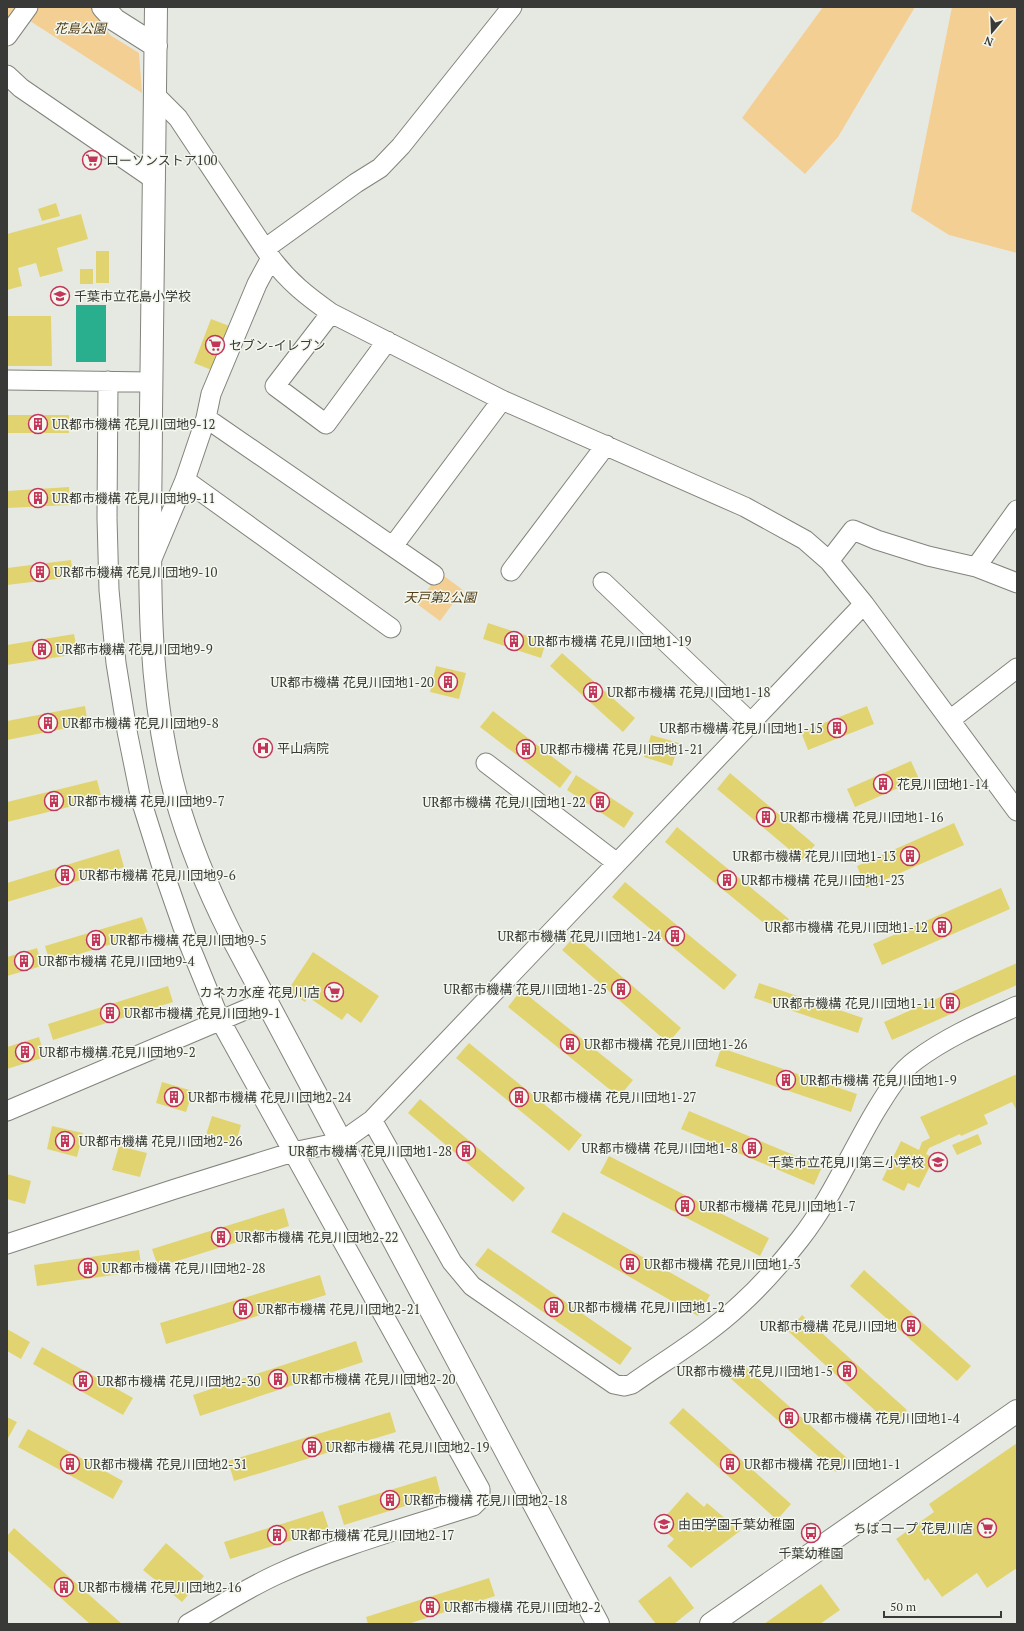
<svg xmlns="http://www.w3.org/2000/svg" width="1024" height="1631" font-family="'PT Serif','Noto Sans JP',serif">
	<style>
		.green { fill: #f4cf94 }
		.water { fill: #29af8d }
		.building { fill: #e1d470 }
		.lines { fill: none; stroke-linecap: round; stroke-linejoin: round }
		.minor-casing { stroke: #81847c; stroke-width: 21 }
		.tertiary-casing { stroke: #81847c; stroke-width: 24 }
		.minor { stroke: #fff; stroke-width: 19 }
		.tertiary { stroke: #fff; stroke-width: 22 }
		.labels { text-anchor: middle; stroke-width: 3; stroke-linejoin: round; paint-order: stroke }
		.park-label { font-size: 13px; font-style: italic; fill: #513c16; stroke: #f3f7ee }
		.poi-label { font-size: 13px; fill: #393a37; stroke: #f3f7ee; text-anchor: start }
	</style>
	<rect width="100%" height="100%" fill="#e6e9e1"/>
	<path class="green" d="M7 7H91L110 35 139 53 142 93 16 12 7 28Z
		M823 7H915L838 137 805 174 742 118Z
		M952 7H1017V253L949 235 911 211Z
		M440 573 463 590 440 621 417 604Z"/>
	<path class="water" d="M76 305H106V362H76Z"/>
	<path class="building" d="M56 203 60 216 42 221 38 209Z
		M81 214 88 239 57 248 63 271 40 277 36 263 18 268 22 286 7 290V234Z
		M96 251H109V283H96Z
		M80 269H93V284H80Z
		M7 316H51L52 366H7Z
		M211 319 232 327 214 371 194 363Z
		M7 415H69V433H7Z
		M69 487 70 505 7 508V491Z
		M71 560 73 577 7 585V568Z
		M488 623 546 642 541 658 483 639Z
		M74 634 78 654 7 665V645Z
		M562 653 635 718 623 732 550 666Z
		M436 666 466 673 459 699 430 692Z
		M85 706 88 724 7 740V721Z
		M867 706 874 724 808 750 801 732Z
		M493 711 572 772 560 788 480 727Z
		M651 735 679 743 672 766 644 757Z
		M911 761 919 779 855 807 847 789Z
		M730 773 815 845 802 860 717 789Z
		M576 775 634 813 624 828 567 790Z
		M97 780 102 799 7 822V802Z
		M954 823 964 845 866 888 857 866Z
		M677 827 789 919 777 934 665 842Z
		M119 849 124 867 7 902V883Z
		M625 882 737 975 724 990 612 897Z
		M1001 888 1010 909 882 965 873 944Z
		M142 917 148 933 50 963 45 946Z
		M575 936 681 1028 668 1043 562 950Z
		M37 948 42 966 7 976V957Z
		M313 952 379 996 361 1023 347 1013 342 1020 308 997 305 1002 288 990Z
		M1017 963V985L892 1040 884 1022Z
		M759 983 863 1018 858 1033 754 998Z
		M168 986 173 1002 53 1040 48 1024Z
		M521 990 633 1080 619 1097 508 1007Z
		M39 1037 45 1057 7 1069V1047Z
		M469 1043 582 1135 569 1151 456 1058Z
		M721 1048 857 1094 851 1112 715 1066Z
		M1017 1074V1109H1016L1012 1102 984 1115 988 1124 961 1136 960 1134 929 1148 926 1154 934 1158 919 1188 908 1183 904 1191 882 1180 901 1141 919 1150 922 1142 930 1138 920 1117Z
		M162 1082 193 1091 186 1112 156 1103Z
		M420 1099 525 1188 513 1202 408 1113Z
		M689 1111 822 1167 814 1185 681 1129Z
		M212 1116 241 1125 235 1146 205 1138Z
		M52 1126 83 1133 77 1157 47 1149Z
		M978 1134 982 1144 957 1155 952 1145Z
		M119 1146 147 1153 140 1177 112 1170Z
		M609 1156 769 1238 760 1256 600 1173Z
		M7 1174 31 1181 25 1204 7 1199Z
		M284 1208 289 1226 158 1267 152 1249Z
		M563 1212 710 1295 698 1316 551 1232Z
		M488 1248 632 1348 620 1365 475 1265Z
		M139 1250 142 1271 37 1286 34 1265Z
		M864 1270 971 1366 957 1381 850 1286Z
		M320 1275 326 1295 166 1344 160 1323Z
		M802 1315 907 1410 892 1426 788 1331Z
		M7 1329 30 1342 21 1359 7 1351Z
		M356 1341 363 1362 200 1416 193 1395Z
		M42 1347 133 1398 123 1415 33 1364Z
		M742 1364 848 1459 836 1472 730 1378Z
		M683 1408 791 1504 777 1520 669 1423Z
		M390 1412 396 1432 234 1481 228 1461Z
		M7 1417 17 1422 7 1440Z
		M28 1429 123 1481 113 1499 18 1447Z
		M1017 1443V1568L987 1588 977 1573 942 1597 928 1578 925 1581 896 1539 934 1512 929 1504Z
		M436 1476 441 1495 344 1525 338 1506Z
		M687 1492 704 1507 707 1503 740 1531 691 1568 667 1546 674 1539 658 1525Z
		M323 1511 329 1529 230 1559 224 1542Z
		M14 1528 122 1624H90L7 1550V1536Z
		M166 1543 204 1576 182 1602 143 1570Z
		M670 1576 694 1608 674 1624H656L638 1601Z
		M489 1578 495 1596 408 1624H368L366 1617Z
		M821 1584 840 1610 820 1624H764Z"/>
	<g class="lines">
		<defs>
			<path id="minor" d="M7 36 28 7
				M7 75 21 88 155 180
				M155 95 178 118 271 258C289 282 307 296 331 313L502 400 745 507 805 540 829 561 864 604 1017 811
				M266 248 356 183 380 168 401 146 512 7
				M331 313 275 386 326 424 387 341
				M7 380 151 382
				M108 381 107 518 109 590 116 663 127 731 141 800 163 870 187 939 220 1020 480 1489V1499L473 1506C408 1527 341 1545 278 1574 247 1588 218 1607 188 1624
				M206 418 434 575
				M185 480 391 628
				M393 546 502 400
				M151 561 185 480 206 418 211 394 257 284 271 258
				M829 561 853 530 877 540 928 556 976 567 1017 583
				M976 567 1017 510
				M511 571 606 445
				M603 582 751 723
				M950 720 1017 668
				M486 763 617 863
				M7 1111 266 1001
				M372 1120 452 1262 472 1286 614 1384 624 1386 632 1384C669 1358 708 1335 741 1304 763 1284 782 1262 800 1239 830 1201 850 1154 875 1112 886 1094 898 1073 916 1060 947 1037 982 1022 1017 1006
				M7 1244 175 1189 293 1152 341 1142 372 1120 864 604"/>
			<path id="tertiary" d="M103 7 115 20 156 46
				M156 7C155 142 152 277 151 413 151 541 142 672 176 797 189 844 208 889 230 933L598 1624
				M711 1624 1017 1411"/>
		</defs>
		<use href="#minor" class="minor-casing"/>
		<use href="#tertiary" class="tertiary-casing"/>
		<use href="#minor" class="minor"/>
		<use href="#tertiary" class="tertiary"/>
	</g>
	<defs>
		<symbol id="supermarket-ring" viewBox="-11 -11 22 22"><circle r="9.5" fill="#f3f7ee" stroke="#c4355c" stroke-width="1.5"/><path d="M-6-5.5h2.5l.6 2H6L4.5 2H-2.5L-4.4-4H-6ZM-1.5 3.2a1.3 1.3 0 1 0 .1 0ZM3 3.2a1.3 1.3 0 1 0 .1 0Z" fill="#c4355c"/></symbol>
		<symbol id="school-ring" viewBox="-11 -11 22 22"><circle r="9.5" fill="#f3f7ee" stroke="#c4355c" stroke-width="1.5"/><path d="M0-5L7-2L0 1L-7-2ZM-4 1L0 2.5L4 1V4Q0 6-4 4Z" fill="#c4355c"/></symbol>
		<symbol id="building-ring" viewBox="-11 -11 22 22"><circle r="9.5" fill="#f3f7ee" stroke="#c4355c" stroke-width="1.5"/><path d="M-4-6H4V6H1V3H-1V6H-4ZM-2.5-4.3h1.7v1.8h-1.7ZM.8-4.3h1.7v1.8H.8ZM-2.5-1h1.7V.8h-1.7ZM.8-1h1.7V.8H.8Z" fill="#c4355c"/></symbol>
		<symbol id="hospital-ring" viewBox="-11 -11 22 22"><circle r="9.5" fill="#f3f7ee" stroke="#c4355c" stroke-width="1.5"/><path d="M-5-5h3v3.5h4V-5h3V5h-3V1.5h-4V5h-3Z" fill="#c4355c"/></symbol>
		<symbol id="bus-ring" viewBox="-11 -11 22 22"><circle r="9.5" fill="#f3f7ee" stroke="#c4355c" stroke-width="1.5"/><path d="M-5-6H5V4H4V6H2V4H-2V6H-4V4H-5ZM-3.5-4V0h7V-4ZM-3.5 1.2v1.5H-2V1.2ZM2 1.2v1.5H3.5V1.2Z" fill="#c4355c"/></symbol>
	</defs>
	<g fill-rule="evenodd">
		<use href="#supermarket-ring" x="81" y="149" width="22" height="22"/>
		<use href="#school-ring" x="49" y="285" width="22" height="22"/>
		<use href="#supermarket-ring" x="204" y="334" width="22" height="22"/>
		<use href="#building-ring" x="27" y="413" width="22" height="22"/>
		<use href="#building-ring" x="27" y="487" width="22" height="22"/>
		<use href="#building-ring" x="29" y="561" width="22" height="22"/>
		<use href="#building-ring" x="503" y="630" width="22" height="22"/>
		<use href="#building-ring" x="31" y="638" width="22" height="22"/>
		<use href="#building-ring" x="437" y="671" width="22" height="22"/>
		<use href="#building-ring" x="582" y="681" width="22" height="22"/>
		<use href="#building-ring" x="37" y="712" width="22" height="22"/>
		<use href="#building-ring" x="826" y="717" width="22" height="22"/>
		<use href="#hospital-ring" x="252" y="737" width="22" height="22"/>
		<use href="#building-ring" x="515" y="738" width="22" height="22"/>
		<use href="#building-ring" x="872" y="773" width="22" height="22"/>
		<use href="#building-ring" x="43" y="790" width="22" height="22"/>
		<use href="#building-ring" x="589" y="791" width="22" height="22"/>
		<use href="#building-ring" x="755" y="806" width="22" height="22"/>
		<use href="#building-ring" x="899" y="845" width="22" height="22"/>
		<use href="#building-ring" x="54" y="864" width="22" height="22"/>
		<use href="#building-ring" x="716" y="869" width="22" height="22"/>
		<use href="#building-ring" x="931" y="916" width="22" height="22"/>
		<use href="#building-ring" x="664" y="925" width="22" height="22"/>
		<use href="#building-ring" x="85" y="929" width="22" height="22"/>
		<use href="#building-ring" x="13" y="950" width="22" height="22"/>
		<use href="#building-ring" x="610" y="978" width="22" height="22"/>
		<use href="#supermarket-ring" x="323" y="981" width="22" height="22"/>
		<use href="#building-ring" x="939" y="992" width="22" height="22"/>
		<use href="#building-ring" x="99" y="1002" width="22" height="22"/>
		<use href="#building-ring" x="559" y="1033" width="22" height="22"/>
		<use href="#building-ring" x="14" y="1041" width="22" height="22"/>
		<use href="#building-ring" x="775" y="1069" width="22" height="22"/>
		<use href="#building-ring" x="163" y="1086" width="22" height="22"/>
		<use href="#building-ring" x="508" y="1086" width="22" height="22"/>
		<use href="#building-ring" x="54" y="1130" width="22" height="22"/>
		<use href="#building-ring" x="741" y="1137" width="22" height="22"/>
		<use href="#building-ring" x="455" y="1140" width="22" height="22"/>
		<use href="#school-ring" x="927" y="1151" width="22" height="22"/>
		<use href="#building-ring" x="674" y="1195" width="22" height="22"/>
		<use href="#building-ring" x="210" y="1226" width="22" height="22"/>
		<use href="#building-ring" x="619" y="1253" width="22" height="22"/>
		<use href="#building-ring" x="77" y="1257" width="22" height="22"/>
		<use href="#building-ring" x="543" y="1296" width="22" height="22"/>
		<use href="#building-ring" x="232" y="1298" width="22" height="22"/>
		<use href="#building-ring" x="900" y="1315" width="22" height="22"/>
		<use href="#building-ring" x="836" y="1360" width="22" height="22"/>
		<use href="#building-ring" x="267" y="1368" width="22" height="22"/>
		<use href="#building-ring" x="72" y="1370" width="22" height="22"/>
		<use href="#building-ring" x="778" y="1407" width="22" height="22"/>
		<use href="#building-ring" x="301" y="1436" width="22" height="22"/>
		<use href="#building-ring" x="59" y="1453" width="22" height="22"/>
		<use href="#building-ring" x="719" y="1453" width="22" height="22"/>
		<use href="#building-ring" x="379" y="1489" width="22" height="22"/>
		<use href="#school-ring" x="653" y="1513" width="22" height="22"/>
		<use href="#supermarket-ring" x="976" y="1517" width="22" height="22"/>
		<use href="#bus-ring" x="800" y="1522" width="22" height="22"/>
		<use href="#building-ring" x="266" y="1524" width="22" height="22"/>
		<use href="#building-ring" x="53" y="1576" width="22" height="22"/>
		<use href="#building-ring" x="419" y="1596" width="22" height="22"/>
	</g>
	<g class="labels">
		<g class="park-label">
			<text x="80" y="33">花島公園</text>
			<text x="440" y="602">天戸第2公園</text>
		</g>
		<g class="poi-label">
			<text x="106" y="165">ローソンストア100</text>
			<text x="74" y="301">千葉市立花島小学校</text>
			<text x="229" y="350">セブン-イレブン</text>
			<text x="52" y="429">UR都市機構 花見川団地9-12</text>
			<text x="52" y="503">UR都市機構 花見川団地9-11</text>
			<text x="54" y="577">UR都市機構 花見川団地9-10</text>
			<text x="528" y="646">UR都市機構 花見川団地1-19</text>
			<text x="56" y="654">UR都市機構 花見川団地9-9</text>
			<text x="434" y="687" text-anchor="end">UR都市機構 花見川団地1-20</text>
			<text x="607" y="697">UR都市機構 花見川団地1-18</text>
			<text x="62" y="728">UR都市機構 花見川団地9-8</text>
			<text x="823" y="733" text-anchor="end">UR都市機構 花見川団地1-15</text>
			<text x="277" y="753">平山病院</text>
			<text x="540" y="754">UR都市機構 花見川団地1-21</text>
			<text x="897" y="789">花見川団地1-14</text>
			<text x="68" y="806">UR都市機構 花見川団地9-7</text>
			<text x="586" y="807" text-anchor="end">UR都市機構 花見川団地1-22</text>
			<text x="780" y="822">UR都市機構 花見川団地1-16</text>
			<text x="896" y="861" text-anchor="end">UR都市機構 花見川団地1-13</text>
			<text x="79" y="880">UR都市機構 花見川団地9-6</text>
			<text x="741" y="885">UR都市機構 花見川団地1-23</text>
			<text x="928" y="932" text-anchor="end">UR都市機構 花見川団地1-12</text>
			<text x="661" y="941" text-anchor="end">UR都市機構 花見川団地1-24</text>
			<text x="110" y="945">UR都市機構 花見川団地9-5</text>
			<text x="38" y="966">UR都市機構 花見川団地9-4</text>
			<text x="607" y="994" text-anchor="end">UR都市機構 花見川団地1-25</text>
			<text x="320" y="997" text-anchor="end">カネカ水産 花見川店</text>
			<text x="936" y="1008" text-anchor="end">UR都市機構 花見川団地1-11</text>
			<text x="124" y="1018">UR都市機構 花見川団地9-1</text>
			<text x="584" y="1049">UR都市機構 花見川団地1-26</text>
			<text x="39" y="1057">UR都市機構 花見川団地9-2</text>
			<text x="800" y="1085">UR都市機構 花見川団地1-9</text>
			<text x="188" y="1102">UR都市機構 花見川団地2-24</text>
			<text x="533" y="1102">UR都市機構 花見川団地1-27</text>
			<text x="79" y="1146">UR都市機構 花見川団地2-26</text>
			<text x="738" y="1153" text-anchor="end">UR都市機構 花見川団地1-8</text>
			<text x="452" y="1156" text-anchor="end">UR都市機構 花見川団地1-28</text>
			<text x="924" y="1167" text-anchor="end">千葉市立花見川第三小学校</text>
			<text x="699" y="1211">UR都市機構 花見川団地1-7</text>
			<text x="235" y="1242">UR都市機構 花見川団地2-22</text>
			<text x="644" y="1269">UR都市機構 花見川団地1-3</text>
			<text x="102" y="1273">UR都市機構 花見川団地2-28</text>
			<text x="568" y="1312">UR都市機構 花見川団地1-2</text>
			<text x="257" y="1314">UR都市機構 花見川団地2-21</text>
			<text x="897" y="1331" text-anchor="end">UR都市機構 花見川団地</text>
			<text x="833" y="1376" text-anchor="end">UR都市機構 花見川団地1-5</text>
			<text x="292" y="1384">UR都市機構 花見川団地2-20</text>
			<text x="97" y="1386">UR都市機構 花見川団地2-30</text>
			<text x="803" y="1423">UR都市機構 花見川団地1-4</text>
			<text x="326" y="1452">UR都市機構 花見川団地2-19</text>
			<text x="84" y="1469">UR都市機構 花見川団地2-31</text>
			<text x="744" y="1469">UR都市機構 花見川団地1-1</text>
			<text x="404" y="1505">UR都市機構 花見川団地2-18</text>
			<text x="678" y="1529">由田学園千葉幼稚園</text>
			<text x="973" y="1533" text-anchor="end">ちばコープ 花見川店</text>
			<text x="291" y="1540">UR都市機構 花見川団地2-17</text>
			<text x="811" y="1558" text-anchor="middle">千葉幼稚園</text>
			<text x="78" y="1592">UR都市機構 花見川団地2-16</text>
			<text x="444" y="1612">UR都市機構 花見川団地2-2</text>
		</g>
	</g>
	<rect width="1024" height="1631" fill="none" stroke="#393a37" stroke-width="16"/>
	<g transform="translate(992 32) rotate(199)" stroke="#f3f7ee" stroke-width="3" paint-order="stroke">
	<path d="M0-3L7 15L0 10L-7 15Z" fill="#393a37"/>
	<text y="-6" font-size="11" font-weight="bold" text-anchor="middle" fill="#393a37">N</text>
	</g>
	<path d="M884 1611v6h117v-6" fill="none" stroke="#393a37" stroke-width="2"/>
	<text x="890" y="1611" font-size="12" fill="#393a37" stroke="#f3f7ee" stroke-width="3" paint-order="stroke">50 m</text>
</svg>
